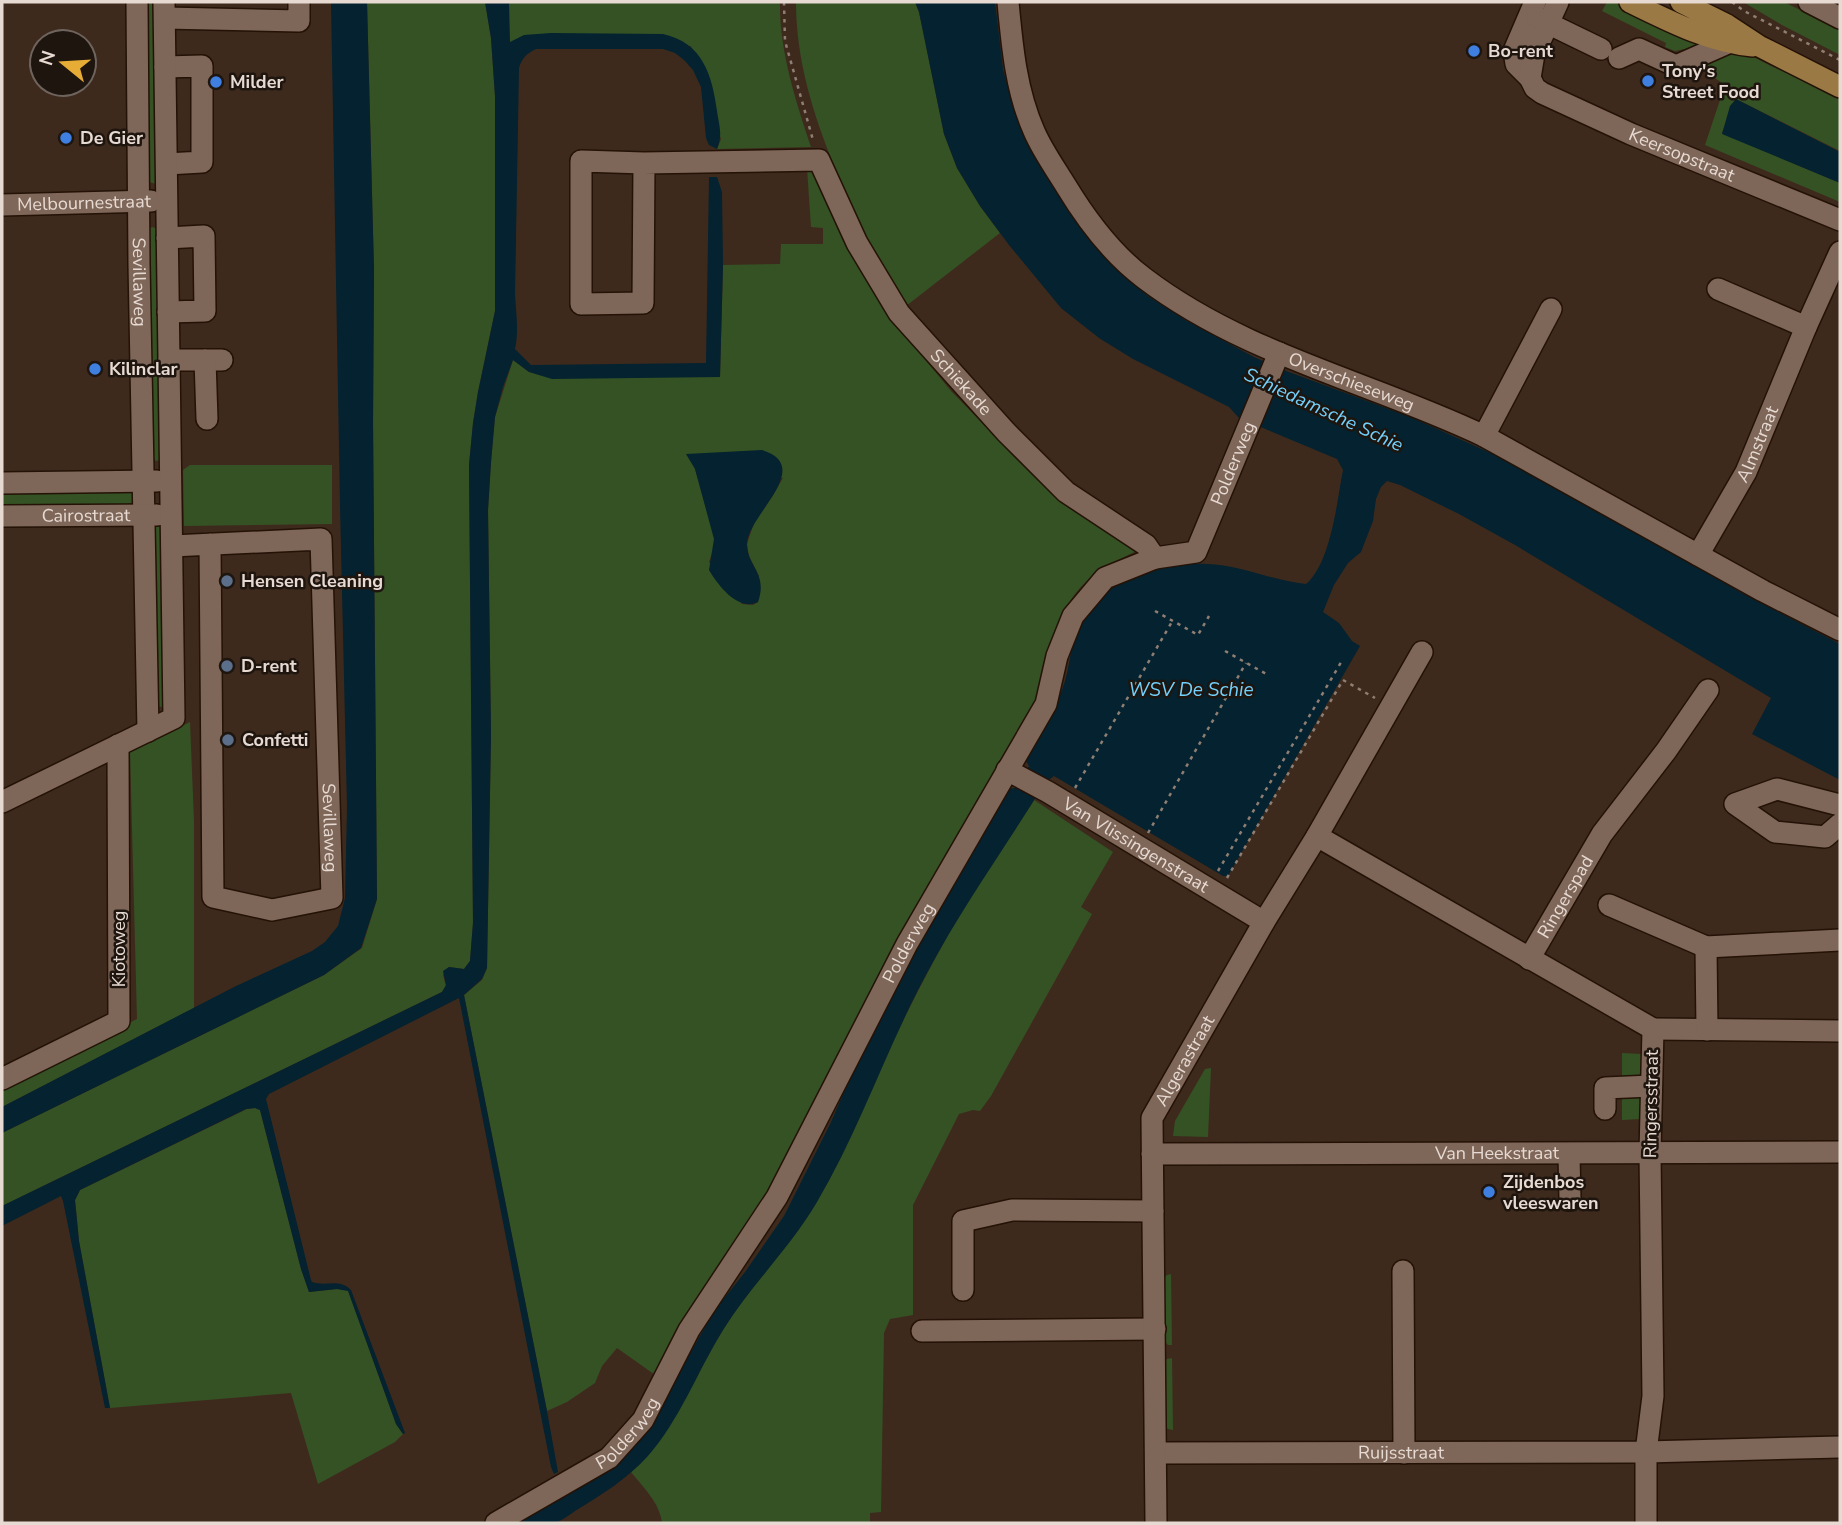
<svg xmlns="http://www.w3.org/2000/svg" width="1842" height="1525" font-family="'Nunito Sans',sans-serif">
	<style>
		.green { fill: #355224; fill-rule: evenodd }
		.water { fill: #04222f }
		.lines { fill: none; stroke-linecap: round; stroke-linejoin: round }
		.minor-casing { stroke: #241206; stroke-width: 24 }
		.major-casing { stroke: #241206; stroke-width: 24 }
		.path { stroke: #8e7e73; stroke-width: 2.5; stroke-dasharray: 3.5 5; stroke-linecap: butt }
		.minor { stroke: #7e6659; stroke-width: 21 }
		.major { stroke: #9a7945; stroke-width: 21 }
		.shop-dot { fill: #3f7fe0; stroke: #1e150f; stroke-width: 2.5 }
		.service-dot { fill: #5c6f8a; stroke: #1e150f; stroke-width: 2.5 }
		.labels { text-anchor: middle; stroke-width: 5; stroke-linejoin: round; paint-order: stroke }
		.poi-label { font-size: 18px; font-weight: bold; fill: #e7dad2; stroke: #1e150f; text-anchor: start }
		.street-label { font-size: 18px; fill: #e7dad2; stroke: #1e150f }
		.water-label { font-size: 19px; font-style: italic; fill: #72d1fc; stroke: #1e150f }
	</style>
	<rect width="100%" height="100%" fill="#3e2a1d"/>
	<path class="green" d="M144 2H158L159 181 156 184 149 182Z
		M367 2H485L491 38 495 96V311L478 392 473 423 469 465 473 923 470 961 464 969 449 967 443 975 446 986 442 992 2 1206V1133L324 975 362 948 377 899 373 423 374 270Z
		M509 2H780C779 50 796 102 811 147L717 149 721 139 691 46 509 43Z
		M796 2H915L919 12 944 134 957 168 980 206 1000 233 906 306C890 279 872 251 857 223 849 205 842 186 835 168 813 114 796 60 796 2Z
		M1607 2H1615L1684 37 1709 44 1675 51 1665 47 1666 43 1602 11Z
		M1743 2H1784L1840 30V55L1782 25Z
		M1741 50 1769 65 1840 98V151L1736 99 1722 133 1840 183V202L1705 145 1725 85 1695 64Z
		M807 168H813L889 310 919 352 951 391 987 428 1020 459 1146 547C1111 562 1073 581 1062 620 1057 637 1055 656 1051 673L817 1115 658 1377 617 1348 602 1366 595 1383 567 1402 547 1411 464 995 482 980 487 968 491 735 488 510 491 462 495 417 513 360 529 372 720 377 723 265 780 264 781 244H823V228L811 227ZM695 469 783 478 772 497 754 523 747 544 749 556 759 576 758 602 753 605 742 604 709 562 713 550 715 539Z
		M152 227 159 229 163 459 156 461 150 455 149 229Z
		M190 465H332V524L184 526 183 470Z
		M2 491H133L134 494 133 502 129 504 2 506Z
		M162 521 166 706 162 707 156 706 154 522Z
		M190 722 194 821V1008L2 1107V1088L137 1019 130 752Z
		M1034 800 1113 852 1081 907 1092 914 991 1096 980 1111 973 1110 959 1114 913 1205V1315L890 1319 884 1333 881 1512 870 1513V1523H662C660 1503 643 1487 631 1472 674 1432 693 1378 723 1330 751 1284 790 1248 817 1201 849 1148 870 1089 897 1033 918 990 940 948 964 907 986 870 1011 836 1034 800Z
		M1622 1053 1641 1054V1075L1637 1079 1622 1078Z
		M1211 1068 1208 1137 1173 1136 1175 1121 1205 1069Z
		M1622 1094H1637L1641 1098V1119L1622 1120Z
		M255 1108 260 1110 301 1269 309 1292 337 1289 348 1290 396 1424 403 1434 395 1442 318 1484 291 1393 110 1408 79 1241 75 1200 80 1190 247 1109Z
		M1171 1274 1172 1345H1168L1164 1341 1163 1279 1167 1275Z
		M1172 1358 1173 1430 1168 1429 1163 1425V1363L1167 1359Z"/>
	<path class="water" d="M331 2H367L374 270 373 423 377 899 361 948 324 975 2 1133V1107L234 987 312 951 325 942 338 926 345 898 347 807 340 506Z
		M485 2H509L510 42 524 35 551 33 663 34C703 43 712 75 717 111 719 126 723 134 717 149L709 145 706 138 701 87 693 70 684 60 675 53 663 49H536C526 54 522 58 519 68L515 294C516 313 519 331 515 349L531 365 706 363 709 177H717L722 192 723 265 720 377 552 379 529 372 513 360 503 387 495 417 491 462 488 510 491 735 487 968 482 979 464 995 547 1411 558 1472 554 1474 551 1467 459 998 269 1094 266 1099 311 1280 312 1282C326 1287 339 1278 351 1290L405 1433 403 1434 396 1424 348 1291 337 1289 309 1292 301 1269 260 1110 255 1108 246 1109 80 1190 75 1200 79 1241 110 1408H105L63 1201 61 1196 2 1226V1206L442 992 446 985 443 971 449 967 464 969 470 961 473 923 469 465 473 423 478 392 495 311V96L491 38Z
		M915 2H995L1003 69 1014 110 1026 142 1068 208 1114 266 1148 296 1187 321 1254 357 1289 372 1413 418 1495 455 1555 486 1740 592 1840 644V780L1752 734 1771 698 1515 545 1459 514 1400 485 1387 481 1381 487 1376 499 1373 521 1361 552 1348 563 1334 585 1323 612 1339 623 1352 641 1360 646 1228 876H1223L1054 776 1050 779H1047C1008 844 963 905 927 973 887 1047 860 1129 817 1202 790 1248 751 1285 723 1330 697 1372 680 1420 647 1457 627 1479 600 1496 575 1511 569 1515 563 1520 557 1522 547 1525 526 1523 515 1523L579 1488 613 1464 655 1416 714 1311 745 1272 784 1216 831 1122 878 1014 1004 789 1016 788 1029 766 1026 761C1038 738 1053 715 1062 690 1071 667 1070 640 1081 618 1103 575 1162 562 1207 564 1241 565 1273 581 1306 584 1331 563 1337 501 1343 470L1337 459 1239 418 1229 407 1133 359 1099 338 1061 308 1009 245 980 206 957 168 944 134 919 12Z
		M1736 99 1840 152V183L1722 134 1730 106Z
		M762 450C816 467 746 516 747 545 748 568 768 573 758 602 738 612 718 585 709 570L714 539 695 469 686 454Z"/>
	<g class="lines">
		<defs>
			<g id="minor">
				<path id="s1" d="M137 2 139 264 148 731"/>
				<path id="s2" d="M1008 2C1012 45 1016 91 1034 131 1042 150 1055 168 1066 186 1086 219 1112 254 1144 278 1245 355 1371 382 1484 436L1763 591 1840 630"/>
				<path id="s3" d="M1535 2 1514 51 1516 64 1530 78 1535 88 1542 93 1631 134 1840 220"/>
				<path d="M1809 2 1840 18"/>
				<path d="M165 18 299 21V2"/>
				<path d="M1537 18 1601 49"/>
				<path d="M1619 58 1639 49 1676 66 1728 43"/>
				<path d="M165 67 202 66V162L167 164"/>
				<path d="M1530 78 1534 54 1558 2"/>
				<path id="s4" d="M644 163 643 303 581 304V161L644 163 819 160 857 243 899 313 1006 432 1066 492 1146 545 1155 558"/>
				<path id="s5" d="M2 205 151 201"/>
				<path d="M167 238 204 236 205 311 168 312"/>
				<path d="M1718 289 1806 327"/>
				<path d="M169 360H222"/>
				<path d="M205 360 207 419"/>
				<path d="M1484 436 1551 309"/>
				<path d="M2 483 157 481"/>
				<path id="s6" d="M2 516 157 515"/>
				<path id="s7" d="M172 546 321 539 332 898 272 910 213 897 210 544"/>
				<path id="s8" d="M1698 555 1746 472 1806 327 1840 252"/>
				<path id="s9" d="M1007 770 1048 792 1264 922"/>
				<path d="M2 802 174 718 164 2"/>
				<path d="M1840 805 1777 789 1735 804 1775 832 1825 837 1840 824"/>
				<path d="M1317 836 1653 1029 1650 1153 1653 1396 1646 1452V1523"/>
				<path d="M1609 905 1706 947"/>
				<path id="s10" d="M1529 959 1602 834 1666 751 1708 690"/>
				<path d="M1653 1029 1840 1031"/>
				<path d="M1707 1030 1706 947 1840 940"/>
				<path d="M2 1079 119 1021 118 745"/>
				<path d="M1605 1109V1088L1651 1086"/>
				<path id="s11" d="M1152 1154 1840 1152"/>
				<path d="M1569 1154 1570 1200"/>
				<path d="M1403 1271 1404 1453"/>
				<path d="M963 1290V1221L1012 1210 1153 1211"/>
				<path d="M922 1331 1155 1329"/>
				<path id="s12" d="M1156 1453 1646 1452 1840 1447"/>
				<path id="s13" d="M496 1523 609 1458 643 1420 689 1330 777 1197 907 944 1046 704 1057 656 1073 616 1105 578 1155 558 1196 552 1279 353"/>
				<path id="s14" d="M1156 1523 1152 1118 1264 922 1317 836 1422 652"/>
			</g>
			<path id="major" d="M1630 2C1669 21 1709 42 1753 46
				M1681 2 1727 25 1759 46 1840 87"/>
		</defs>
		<use href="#minor" class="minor-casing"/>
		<use href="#major" class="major-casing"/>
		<path class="path" d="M784 2 785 41 813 140
			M1732 2 1744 11 1840 60
			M1155 611 1198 635 1209 616
			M1225 651 1268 675
			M1075 788 1173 620
			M1148 833 1246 663
			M1218 871 1343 659
			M1227 878 1343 680 1375 698"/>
		<use href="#minor" class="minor"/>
		<use href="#major" class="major"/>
	</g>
	<g class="shop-dot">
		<circle cx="1474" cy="51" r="7"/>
		<circle cx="1648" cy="81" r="7"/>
		<circle cx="216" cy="82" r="7"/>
		<circle cx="66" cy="138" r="7"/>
		<circle cx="95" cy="369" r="7"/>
		<circle cx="1489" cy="1192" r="7"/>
	</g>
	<g class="service-dot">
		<circle cx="227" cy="581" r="7"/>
		<circle cx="227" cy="666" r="7"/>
		<circle cx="228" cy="740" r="7"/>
	</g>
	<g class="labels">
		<g class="poi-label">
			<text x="1488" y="57">Bo-rent</text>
			<text x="1662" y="77">Tony's<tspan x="1662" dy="21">Street Food</tspan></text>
			<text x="230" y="88">Milder</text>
			<text x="80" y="144">De Gier</text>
			<text x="109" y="375">Kilinclar</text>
			<text x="241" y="587">Hensen Cleaning</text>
			<text x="241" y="672">D-rent</text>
			<text x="242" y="746">Confetti</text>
			<text x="1503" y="1188">Zijdenbos<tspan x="1503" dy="21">vleeswaren</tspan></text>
		</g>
		<g class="street-label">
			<text dy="6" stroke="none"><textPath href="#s3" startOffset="259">Keersopstraat</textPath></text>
			<text dy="6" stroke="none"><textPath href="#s5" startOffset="82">Melbournestraat</textPath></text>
			<text dy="6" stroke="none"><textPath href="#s1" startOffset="280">Sevillaweg</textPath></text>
			<text dy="6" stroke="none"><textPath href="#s4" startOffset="849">Schiekade</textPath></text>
			<text dy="6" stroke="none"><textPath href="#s2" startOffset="550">Overschieseweg</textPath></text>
			<text dy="6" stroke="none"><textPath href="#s8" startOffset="126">Almstraat</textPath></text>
			<text dy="6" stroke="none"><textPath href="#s13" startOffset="1337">Polderweg</textPath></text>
			<text dy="6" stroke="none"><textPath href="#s6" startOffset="84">Cairostraat</textPath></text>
			<text dy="6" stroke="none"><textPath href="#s7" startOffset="438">Sevillaweg</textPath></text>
			<text dy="6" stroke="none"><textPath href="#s9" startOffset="149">Van Vlissingenstraat</textPath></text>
			<text dy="6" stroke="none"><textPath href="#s10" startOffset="72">Ringerspad</textPath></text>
			<text dy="6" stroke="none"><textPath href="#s13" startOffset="728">Polderweg</textPath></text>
			<text transform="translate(119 949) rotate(-90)" y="6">Kiotoweg</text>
			<text dy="6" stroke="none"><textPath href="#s14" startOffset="471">Algerastraat</textPath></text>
			<text transform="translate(1651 1104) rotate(-89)" y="6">Ringersstraat</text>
			<text dy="6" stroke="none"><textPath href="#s11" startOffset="345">Van Heekstraat</textPath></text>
			<text dy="6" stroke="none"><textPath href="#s13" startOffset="161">Polderweg</textPath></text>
			<text dy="6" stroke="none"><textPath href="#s12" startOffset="245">Ruijsstraat</textPath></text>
		</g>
		<g class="water-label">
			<text transform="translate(1324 409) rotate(25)" y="7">Schiedamsche Schie</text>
			<text x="1191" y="696">WSV De Schie</text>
		</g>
	</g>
	<rect width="1842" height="1525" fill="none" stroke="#e7dad2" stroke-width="7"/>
	<g transform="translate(63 63) rotate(288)"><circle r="33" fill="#1e150f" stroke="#6e645d" stroke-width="2"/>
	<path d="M0-5L12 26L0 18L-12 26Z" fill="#e6ac36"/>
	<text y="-10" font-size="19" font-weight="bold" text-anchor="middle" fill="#e7dad2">N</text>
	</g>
</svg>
